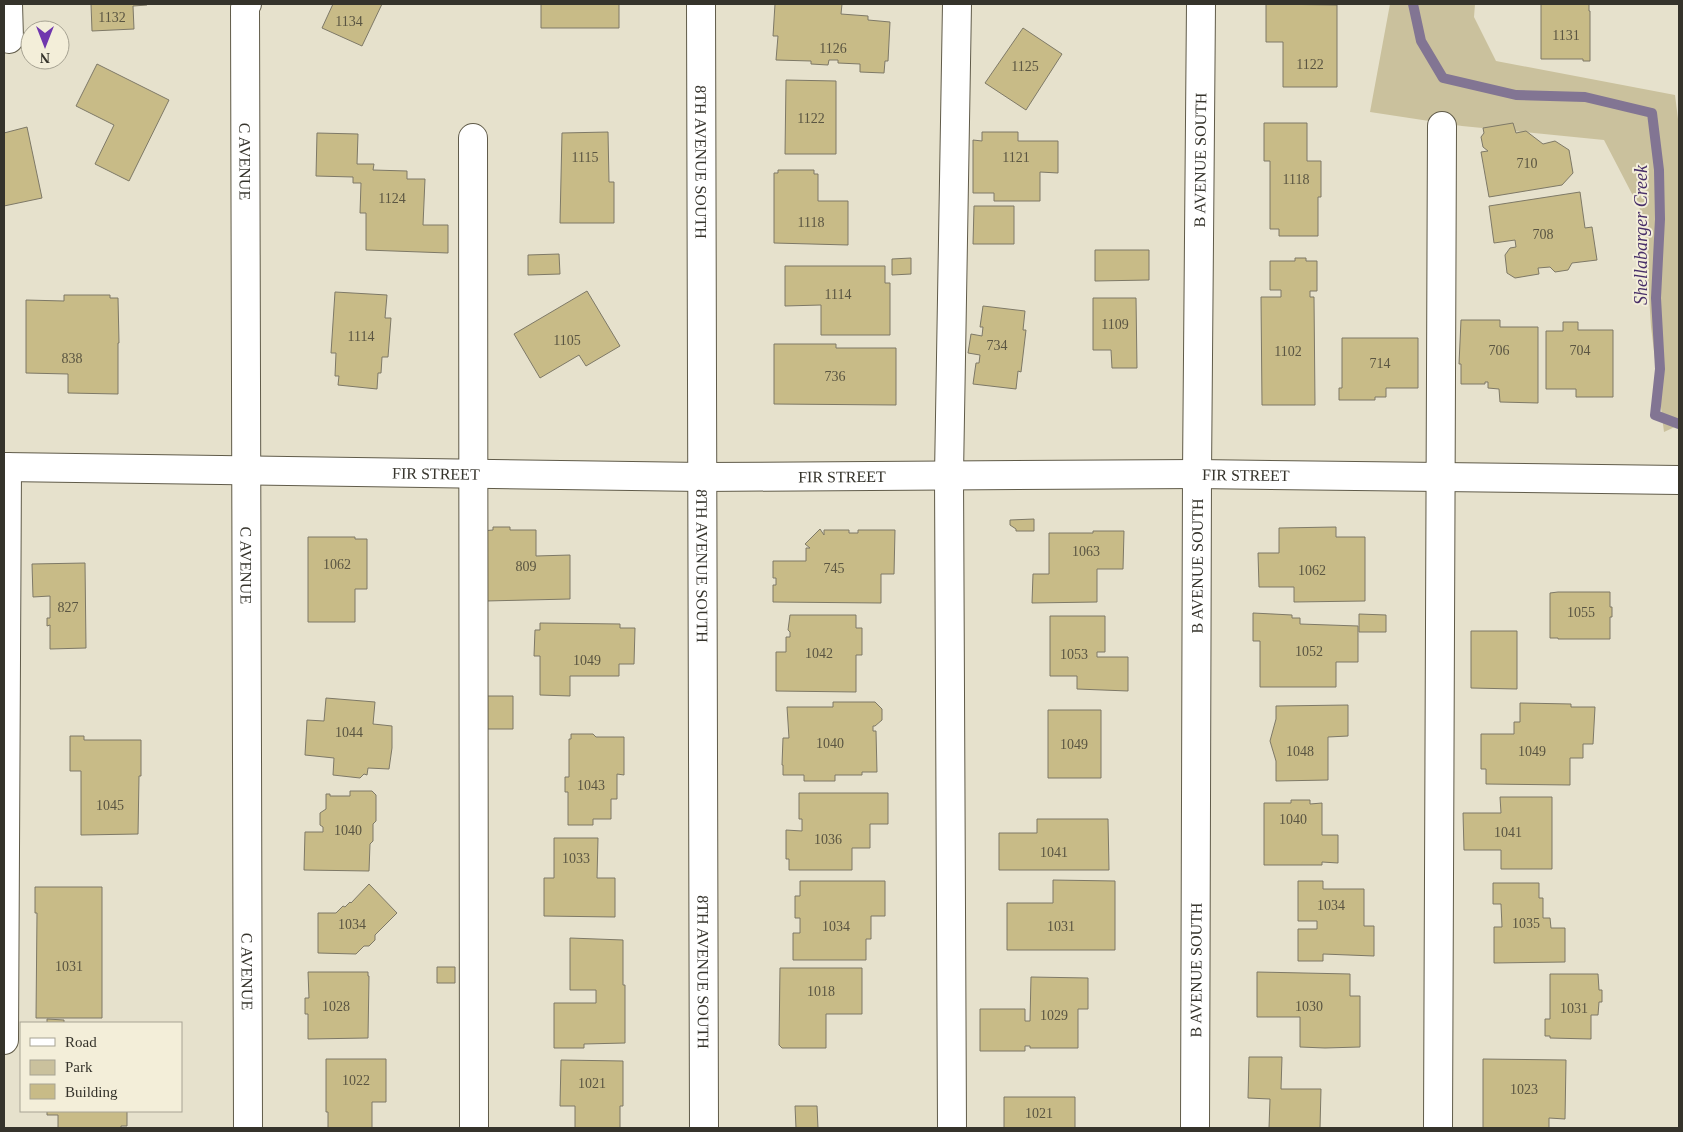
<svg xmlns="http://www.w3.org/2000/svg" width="1683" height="1132" font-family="'Times New Roman',serif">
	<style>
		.green { fill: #cac19d }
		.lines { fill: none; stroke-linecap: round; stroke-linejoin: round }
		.stream { stroke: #827593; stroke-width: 10 }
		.building { fill: #c8bb87; stroke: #7e7967 }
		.minor-casing { stroke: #605b49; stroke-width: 30 }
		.minor { stroke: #fff; stroke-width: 28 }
		.labels { text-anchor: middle; stroke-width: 4; stroke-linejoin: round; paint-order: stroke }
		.number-label { font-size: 14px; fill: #5a5542 }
		.street-label { font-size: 16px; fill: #35332b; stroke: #f3eed9 }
		.water-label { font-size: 18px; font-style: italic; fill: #472e68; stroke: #f3eed9 }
	</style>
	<rect width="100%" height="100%" fill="#e6e1cc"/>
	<path class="green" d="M1390 4H1475L1474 17 1496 61 1675 95 1679 127V425L1664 432 1651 327 1644 217 1604 140 1462 126 1370 112Z"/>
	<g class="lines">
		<path class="stream" d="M1413 4 1421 41 1443 78 1516 95 1585 97 1652 113 1659 170 1660 219 1656 298 1660 369 1655 415 1679 424"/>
	</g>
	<path class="building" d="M91 4H147V5L133 6 134 29 92 31Z
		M333 4H382L362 46 322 28Z
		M541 4H619V28H541Z
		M775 4H842L841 14 868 16V20L890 22 888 61H885L884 73 860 72V64L838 63V60H829L828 65 811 64V61L776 60 778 36H773Z
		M1266 4 1337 5V87H1283V42H1266Z
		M1541 4H1589V11H1590V61H1583V59H1541Z
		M1023 28 1062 54 1026 110 985 83Z
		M97 64 169 100 129 181 95 164 114 125 76 106Z
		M786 80 836 81V154H785Z
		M1264 123H1307V161H1321V197H1318V236H1279V229H1270V161H1264Z
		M1513 123 1516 133 1526 131 1543 144 1555 141 1569 150 1573 173 1562 185 1489 197 1481 152 1488 151 1483 147 1481 137 1484 133 1483 128Z
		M27 127 42 198 4 206V133Z
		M608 132 609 182H614V223H560L562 133Z
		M982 132H1018V141H1058V173L1040 172V201H994V193H973V140L982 141Z
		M317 133 358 134 357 164H374L373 170 407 171V179H425L423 225H448V253L366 250V213H360L361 183H353V177L316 176Z
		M778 170H814V174H818V201H848V245L774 243V173H778Z
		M1580 192 1585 228 1592 227 1597 260 1572 263 1568 270 1555 272 1550 267 1538 268 1539 274 1515 278 1507 273 1505 255 1510 248 1516 247 1515 240 1494 243 1489 206Z
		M974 206H1014V244H973Z
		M1095 250H1149V280L1095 281Z
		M559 254 560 274 528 275V255Z
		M911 258V274L892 275V259Z
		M1295 258H1306V261H1317V291H1310V297H1314L1315 405H1262L1261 297H1281V290H1270V261H1295Z
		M785 266H885V283H890V335H821V305L785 306Z
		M587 291 620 346 586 366 579 355 540 378 514 334Z
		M335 292 387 295 385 318H391L388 357H382L381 373H378L377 389 338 385 339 376H335L336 353H331Z
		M64 295H110V298H118L119 343H118V394L68 393V374L26 373V300L64 301Z
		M1093 298H1136L1137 368H1112L1111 350H1093Z
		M983 306 1025 311 1023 330H1026L1021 372 1018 371 1016 389 973 384 976 363H979L980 355 968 353 971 334 982 336 983 327H980Z
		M1461 320H1500V327H1538V403L1500 402 1499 389 1488 388V382H1485V384H1461V364H1459Z
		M1563 322H1578V330H1613V397H1576V389H1546V331H1563Z
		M1342 338H1418V388H1386V397H1375V400H1339V388H1342Z
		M774 344H836V348H896V405L774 404Z
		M1034 519V531H1016V529L1010 525V520Z
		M493 527H510V530H536V556L570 555V599L486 601 481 531 493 530Z
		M1336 527V537H1365V601L1294 602V587H1259L1258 553H1279V528Z
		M820 529 824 535V530H849V533H858V530H895L894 574H881V603L773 602V585H776V578H773V561H806V548H810L805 544Z
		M1093 531H1124L1123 569H1097V602L1032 603 1033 574H1049V533H1093Z
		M308 537H355V539H367V589H355V622H308Z
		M85 563 86 648 50 649V625L47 626V618H50V596L33 597 32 564Z
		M1558 592H1610V607H1612V617H1610V639H1558V638H1550V593Z
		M1253 613 1292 615V618H1300V624L1358 626V662H1336V687H1260V641H1253Z
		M1359 614 1386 615V632H1359Z
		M790 615H856V628H862V655H856V692L776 691V652H786V637H790V632L788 630Z
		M1050 616H1105V652H1097V657H1128V691L1077 689V676H1050Z
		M540 623 620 624V628H635L634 664H619V676H570V696L540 695V656H534L535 630H540Z
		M1471 631H1517V689L1471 688Z
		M480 696H513V729H480Z
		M326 698 375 702 373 724 392 726V748L389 769 368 768 367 775 364 774 360 778 333 775 334 758 305 755 307 720 324 721Z
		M833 702H875L882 709V720L875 726H873V731H876L877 772H862V775H835V781H804V775H783V765H782L783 738H789L787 707H833Z
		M1520 703 1571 704V707H1595L1593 744H1583V758H1570V785L1486 784V769H1481V734H1514V722H1520Z
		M1348 705V736L1328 737V780L1276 781V761L1270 741 1276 719V706Z
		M1048 710H1101V778H1048Z
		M571 734H593L596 737H624V775L617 774V799H611V819H593V825H568V792H565V777H569V739H571Z
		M70 736H84V740H141V776H139L138 834 81 835V771H70Z
		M350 791H372L376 795V821L373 824V841L370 844 369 871 304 870 305 832H323V827L320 825V813L326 809V794H330V796H350Z
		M799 793H888V824H870V848H852V870H789V859H786V830L802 831V819H799Z
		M1500 797H1552V869H1501V850H1464L1463 813H1501Z
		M1291 800H1310V804L1322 803V835H1338V863L1322 862V865H1264V803H1291Z
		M1037 819H1108L1109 870H999V833H1037Z
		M554 838H598L597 878H615V917L544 916V878H554Z
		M1053 880 1115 881V950H1007V903H1053Z
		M800 881H885V916H871V939H866V960H793V933H800V918H795V896H800Z
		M1298 881H1323V889H1364V926H1374V956L1323 954V961H1298V929H1317V921H1298Z
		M1493 883H1539V898H1543V918H1550L1551 928H1565V962L1494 963V927H1502L1501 904H1493Z
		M369 884 397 913 375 935V940L369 946H364L356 954 318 953V913H336L343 906 345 907 350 902 351 903Z
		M35 887H102V1018H36L37 913H35Z
		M570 938 623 940V985H625V1043L584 1044V1048H554V1003H596V990H570Z
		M437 967H455V983H437Z
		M780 968H862V1014H826V1048H782L779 1045Z
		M308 972H368V976H369L368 1038 308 1039V1014H305V998H309Z
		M1257 972 1350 974V996H1360V1047L1325 1048 1300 1047V1017H1257Z
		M1550 974H1598L1599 990H1602V1002H1599L1598 1015H1591V1039L1550 1038V1036H1545V1019H1550Z
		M1031 977 1088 978V1009H1078V1048H1030V1046H1025V1051H980V1009H1025V1021H1030Z
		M47 1019 64 1020V1023H47Z
		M1249 1057H1282L1281 1089H1321L1320 1128H1269L1270 1099 1248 1098Z
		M326 1059H386V1102H372V1128H328V1112H326Z
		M1483 1059 1566 1060 1565 1119 1549 1118V1128H1483Z
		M561 1060 623 1061V1106H620V1128H575V1106H560Z
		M1004 1097H1075V1128H1004Z
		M795 1106H817L818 1128H796Z
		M47 1111H127V1126H121V1128H58V1115H47Z"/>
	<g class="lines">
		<defs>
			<g id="minor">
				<path d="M8 4 9 39"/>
				<path id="s1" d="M247 4 245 7 248 1128"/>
				<path id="s2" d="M701 4 704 1128"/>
				<path d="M473 138 474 1128"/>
				<path id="s3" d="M4 467 702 477 1197 474 1679 480"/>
				<path d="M4 1040 7 467"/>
				<path d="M952 1128 949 475 957 4"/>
				<path id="s4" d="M1195 1128 1197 474 1201 4"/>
				<path d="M1438 1128 1442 126"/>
			</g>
		</defs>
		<use href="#minor" class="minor-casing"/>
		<use href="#minor" class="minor"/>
	</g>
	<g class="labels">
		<g class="number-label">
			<text x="112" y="22">1132</text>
			<text x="349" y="26">1134</text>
			<text x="1566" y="40">1131</text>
			<text x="833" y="53">1126</text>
			<text x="1310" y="69">1122</text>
			<text x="1025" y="71">1125</text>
			<text x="811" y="123">1122</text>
			<text x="585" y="162">1115</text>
			<text x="1016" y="162">1121</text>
			<text x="1527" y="168">710</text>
			<text x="1296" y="184">1118</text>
			<text x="392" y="203">1124</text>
			<text x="811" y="227">1118</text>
			<text x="1543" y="239">708</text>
			<text x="838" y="299">1114</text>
			<text x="1115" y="329">1109</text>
			<text x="361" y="341">1114</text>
			<text x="567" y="345">1105</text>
			<text x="997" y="350">734</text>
			<text x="1499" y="355">706</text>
			<text x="1580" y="355">704</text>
			<text x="1288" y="356">1102</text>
			<text x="72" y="363">838</text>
			<text x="1380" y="368">714</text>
			<text x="835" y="381">736</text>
			<text x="1086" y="556">1063</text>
			<text x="337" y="569">1062</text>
			<text x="526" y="571">809</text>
			<text x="834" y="573">745</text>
			<text x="1312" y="575">1062</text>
			<text x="68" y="612">827</text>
			<text x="1581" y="617">1055</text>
			<text x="1309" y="656">1052</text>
			<text x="819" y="658">1042</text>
			<text x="1074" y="659">1053</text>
			<text x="587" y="665">1049</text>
			<text x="349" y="737">1044</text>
			<text x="830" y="748">1040</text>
			<text x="1074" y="749">1049</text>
			<text x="1300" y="756">1048</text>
			<text x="1532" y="756">1049</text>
			<text x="591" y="790">1043</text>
			<text x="110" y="810">1045</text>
			<text x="1293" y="824">1040</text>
			<text x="348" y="835">1040</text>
			<text x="1508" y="837">1041</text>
			<text x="828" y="844">1036</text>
			<text x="1054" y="857">1041</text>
			<text x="576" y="863">1033</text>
			<text x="1331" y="910">1034</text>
			<text x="1526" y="928">1035</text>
			<text x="352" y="929">1034</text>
			<text x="836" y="931">1034</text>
			<text x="1061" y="931">1031</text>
			<text x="69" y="971">1031</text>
			<text x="821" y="996">1018</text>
			<text x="336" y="1011">1028</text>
			<text x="1309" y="1011">1030</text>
			<text x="1574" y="1013">1031</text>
			<text x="1054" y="1020">1029</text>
			<text x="356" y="1085">1022</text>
			<text x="592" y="1088">1021</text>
			<text x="1524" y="1094">1023</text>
			<text x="1039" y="1118">1021</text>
		</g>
		<g class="street-label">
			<text dy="6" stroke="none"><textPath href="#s1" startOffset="158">C AVENUE</textPath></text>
			<text dy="6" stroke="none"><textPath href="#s2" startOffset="158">8TH AVENUE SOUTH</textPath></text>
			<text dy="6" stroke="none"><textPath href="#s4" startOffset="968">B AVENUE SOUTH</textPath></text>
			<text dy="6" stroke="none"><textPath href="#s3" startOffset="432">FIR STREET</textPath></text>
			<text dy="6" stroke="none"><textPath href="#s3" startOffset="1242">FIR STREET</textPath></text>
			<text dy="6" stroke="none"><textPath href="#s3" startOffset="838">FIR STREET</textPath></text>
			<text dy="6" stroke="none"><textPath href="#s1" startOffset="562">C AVENUE</textPath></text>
			<text dy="6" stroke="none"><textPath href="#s2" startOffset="562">8TH AVENUE SOUTH</textPath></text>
			<text dy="6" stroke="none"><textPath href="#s4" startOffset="562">B AVENUE SOUTH</textPath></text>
			<text dy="6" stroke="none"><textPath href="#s1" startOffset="968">C AVENUE</textPath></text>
			<text dy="6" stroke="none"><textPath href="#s2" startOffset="968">8TH AVENUE SOUTH</textPath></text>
			<text dy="6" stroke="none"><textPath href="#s4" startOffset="158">B AVENUE SOUTH</textPath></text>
		</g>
		<g class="water-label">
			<text transform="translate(1641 235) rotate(-90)" y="6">Shellabarger Creek</text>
		</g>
	</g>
	<rect width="1683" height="1132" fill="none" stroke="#35332b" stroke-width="10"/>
	<rect x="20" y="1022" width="162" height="90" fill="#f3eed9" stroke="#a7a393"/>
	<rect x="30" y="1038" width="25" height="8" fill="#ffffff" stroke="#a7a393"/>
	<text x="65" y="1047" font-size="15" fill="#35332b">Road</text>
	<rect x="30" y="1060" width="25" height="15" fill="#cac19d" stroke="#a7a393"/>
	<text x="65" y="1072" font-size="15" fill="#35332b">Park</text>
	<rect x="30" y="1084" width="25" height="15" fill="#c8bb87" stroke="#a7a393"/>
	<text x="65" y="1097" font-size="15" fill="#35332b">Building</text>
	<g transform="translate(45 45) rotate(180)"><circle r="24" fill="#f3eed9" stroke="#a7a393"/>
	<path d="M0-4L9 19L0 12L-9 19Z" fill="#7037ae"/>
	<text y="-8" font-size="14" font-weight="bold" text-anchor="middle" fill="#35332b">N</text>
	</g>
</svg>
